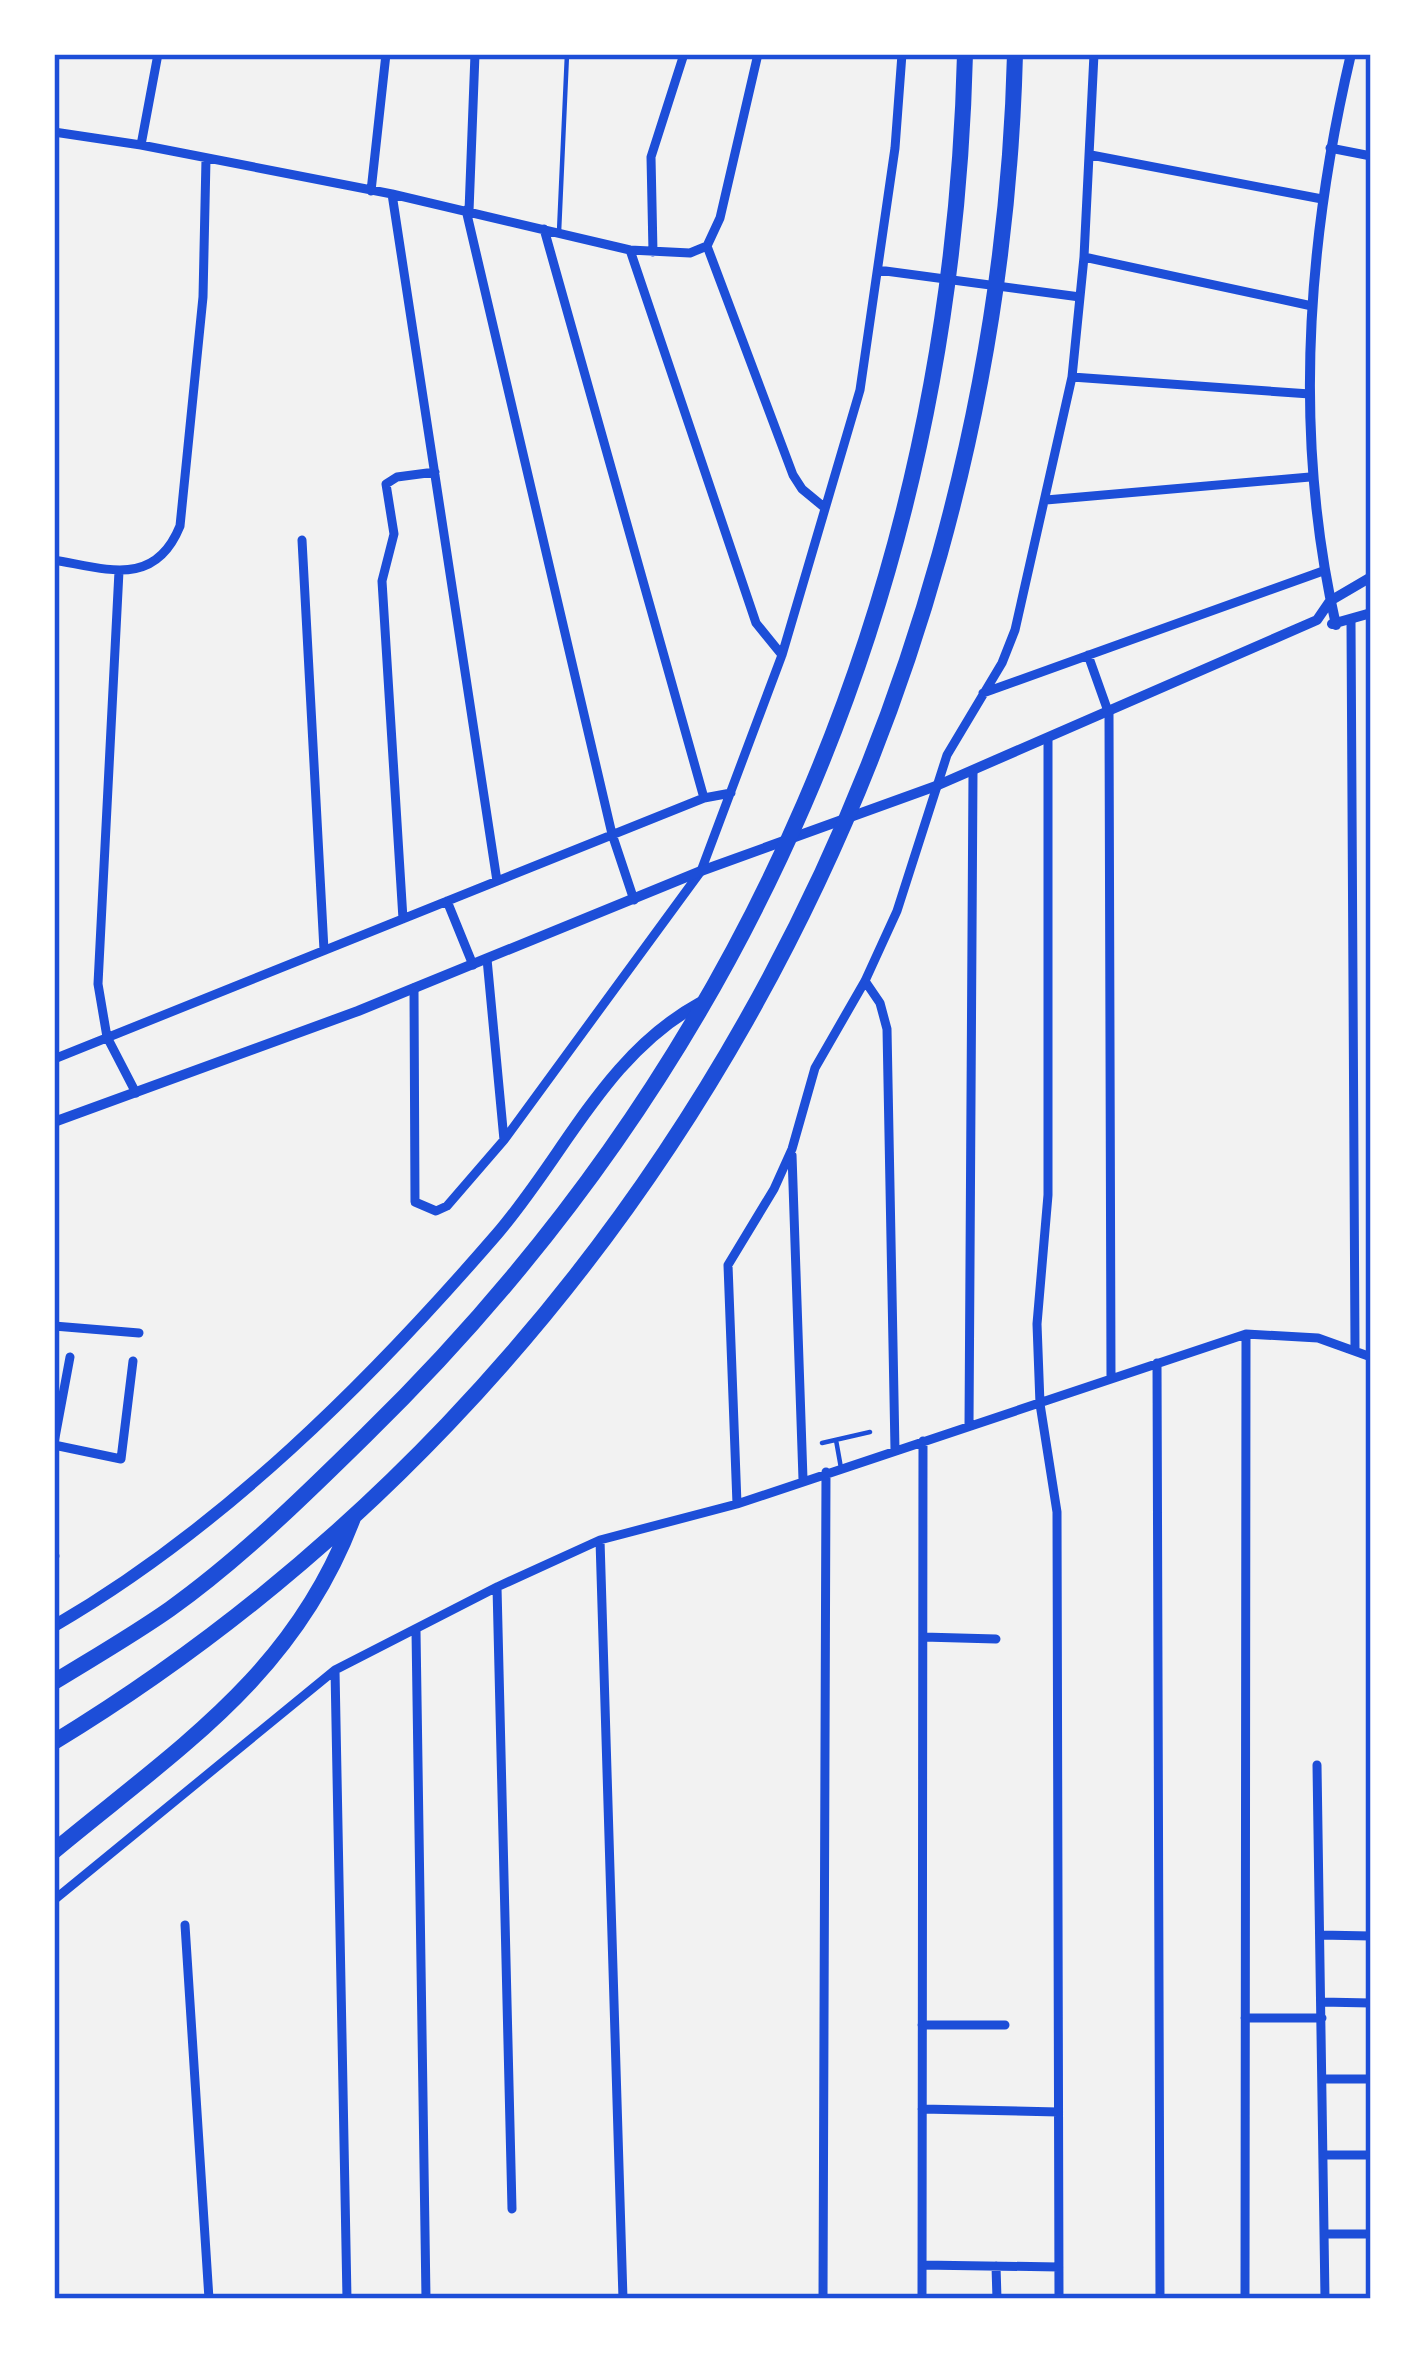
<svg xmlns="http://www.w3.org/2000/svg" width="1425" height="2353" font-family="Rubik,sans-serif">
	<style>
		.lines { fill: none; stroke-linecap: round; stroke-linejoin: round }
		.service { stroke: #1d4ed8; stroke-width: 4.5 }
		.minor { stroke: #1d4ed8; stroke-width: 9 }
		.tertiary { stroke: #1d4ed8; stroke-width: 10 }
		.secondary { stroke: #1d4ed8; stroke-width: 12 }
		.motorway { stroke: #1d4ed8; stroke-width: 16 }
		.neatline { fill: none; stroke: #1d4ed8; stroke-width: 4.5 }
	</style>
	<rect width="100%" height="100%" fill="#f2f2f2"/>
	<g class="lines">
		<path class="service" d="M559 232 567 54
			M836 1440 841 1468
			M822 1443 870 1432"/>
		<path class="minor" d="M158 54 141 145 392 194 630 250 690 253 707 246 720 218 758 54
			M54 132 141 145
			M1330 148 1371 156
			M1091 155 1322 199
			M371 191 386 54
			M392 194 497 881
			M466 210 612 834 634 900
			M469 211 475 54
			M544 229 704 798
			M707 246 793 475 802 489 825 508
			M630 250 756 623 782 655
			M653 252 651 157 684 54
			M1084 257 1312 306
			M878 270 1080 297
			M1072 377 1310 394
			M1046 500 1310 477
			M302 540 324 950
			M54 560C107 569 155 588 180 526L203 297 206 159
			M119 571 98 984 107 1037 136 1093
			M1351 622 1355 1348
			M1088 655 1109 714 1111 1377
			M983 693 1323 571
			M1048 741V1195L1037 1324 1040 1404 1057 1512 1059 2299
			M447 901 473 965
			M403 919 382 581 394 534 386 484 397 477 435 472
			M487 959 504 1140
			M865 981 880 1003 887 1029 895 1450
			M414 988 415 1202 436 1211 447 1206 504 1140 701 871 782 655 860 390 895 148 902 54
			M54 1059 704 798 731 793
			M792 1155 803 1479
			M54 1326 139 1333
			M1157 1363 1160 2299
			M969 1426 973 772
			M54 1443 70 1357
			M54 1445 121 1459 133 1361
			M737 1504 728 1265 774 1189 792 1149 815 1068 865 981 897 911 947 755 1002 663 1015 630 1072 377 1084 257 1094 54
			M600 1540 623 2299
			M54 1556H55
			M497 1587 512 2209
			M416 1631 426 2299
			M923 1637 996 1639
			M335 1670 347 2299
			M1317 1765 1325 2299
			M54 1900 335 1670 497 1587 600 1540 737 1504 1246 1334 1318 1338 1371 1357
			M185 1925 209 2299
			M1320 1935 1371 1936
			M1321 2002 1371 2003
			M1245 2018H1322
			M922 2025H1005
			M1323 2079H1371
			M922 2109 1058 2112
			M1323 2155H1371
			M1325 2234H1371
			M922 2265 1059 2267
			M996 2266 997 2299
			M823 2299 826 1472
			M922 2299 923 1441
			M1245 2299 1246 1334"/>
		<path class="tertiary" d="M1332 624 1371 613
			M1336 625C1293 437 1307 241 1351 54
			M54 1122 358 1011 701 871 936 786 1317 620 1330 601 1371 577"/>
		<path class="secondary" d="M54 1626C223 1528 370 1381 497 1234 565 1155 605 1055 700 1003"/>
		<path class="motorway" d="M54 1682C93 1658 133 1635 170 1609 240 1559 305 1495 367 1434 748 1062 952 587 965 54
			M54 1742C637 1387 998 733 1015 54
			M54 1851C178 1748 294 1675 353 1518"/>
	</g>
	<rect width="1425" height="2353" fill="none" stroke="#ffffff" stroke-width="114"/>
	<rect x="57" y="57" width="1311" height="2239" class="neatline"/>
</svg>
